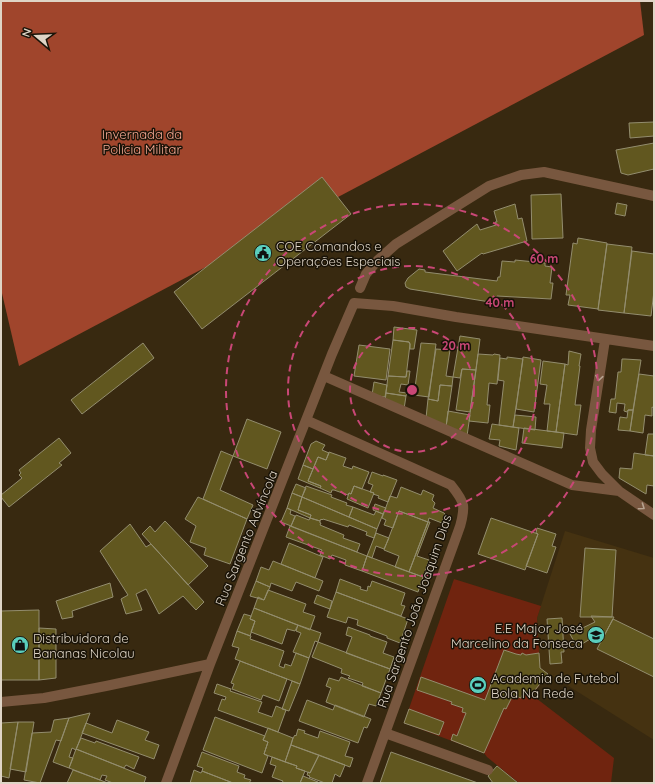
<svg xmlns="http://www.w3.org/2000/svg" width="655" height="784" font-family="Quicksand,sans-serif">
	<style>
		.built { fill: #453211 }
		.green { fill: #70240f }
		.forest { fill: #a0452c }
		.building { fill: #61571f; stroke: #938d6e }
		.lines { fill: none; stroke-linecap: round; stroke-linejoin: round }
		.minor { stroke: #78573f; stroke-width: 10 }
		.oneway { stroke: #b6a390 }
		.ring { fill: none; stroke: #c94776; stroke-width: 2; stroke-dasharray: 7 5 }
		.labels { text-anchor: middle; stroke-width: 3; stroke-linejoin: round; paint-order: stroke }
		.park-label { font-size: 13px; fill: #f4a894; stroke: #191308 }
		.poi-label { font-size: 13px; fill: #dfd5c6; stroke: #191308; text-anchor: start }
		.street-label { font-size: 13px; fill: #dfd5c6; stroke: #191308 }
		.centre { fill: #c94776; stroke: #191308; stroke-width: 2 }
		.ring-label { font-size: 12px; text-anchor: middle; font-weight: bold; fill: #c94776; stroke: #191308; stroke-width: 3; stroke-linejoin: round; paint-order: stroke }
	</style>
	<rect width="100%" height="100%" fill="#382910"/>
	<path class="built" d="M565 531 654 558V740L540 668 537 618Z"/>
	<path class="green" d="M454 579 541 606 537 618 540 668 548 674 532 695 614 758 611 783H519L487 757 484 753 404 723Z"/>
	<path class="forest" d="M1 1H640L644 35 19 366 1 289Z"/>
	<path class="building" d="M654 122V136L630 138 629 123Z
		M654 143V169L628 175 621 173 616 150Z
		M322 177 351 214 202 329 174 292Z
		M561 194 563 238 532 239 531 195Z
		M617 203 627 205 625 216 615 214Z
		M515 204 518 219 522 218 527 241 483 254 482 253 457 271 443 251 477 224 480 230 496 225 495 222H497L494 211Z
		M578 238 607 243 598 309 568 305 570 295H566L573 243 577 244Z
		M607 244 632 247 624 313 598 310Z
		M632 251 654 254V291L651 316 624 313Z
		M515 260 545 263V266L552 267 550 283H553L551 299 497 296 496 303 410 289 406 287 405 283 408 278 419 269 425 270V272L497 281 498 277H500L502 261 515 262Z
		M394 327 417 330 414 349H410V344L409 342 393 340Z
		M460 336 480 339 476 370 462 369 460 378 453 377Z
		M393 340 409 342 410 344 406 377 388 376Z
		M143 343 154 358 82 414 71 400Z
		M421 343 436 344 429 397 414 395Z
		M359 345 390 349 386 380 354 376Z
		M436 349 450 350 446 376 453 377 452 386 440 385 438 401 428 399Z
		M569 351 581 354 579 366H580L575 405H581L577 435 556 432 565 364 568 365Z
		M478 354 493 355 494 354 500 355 497 384 489 383 487 405H490L488 423 469 421Z
		M507 357 523 359 513 427 499 425 504 381 498 380 500 358 507 359Z
		M523 357 541 360 534 412 516 409Z
		M622 359H625L641 360 633 410H628L627 412 624 411 625 404 617 403 616 413 609 412 611 399H615L618 372H621Z
		M543 361 565 364 556 432 547 431 550 404H544L547 385 540 384Z
		M462 369 476 370 470 412 456 410Z
		M407 371H410L408 385 401 384 399 392 407 393 406 396 386 393 388 376 406 377Z
		M639 374 654 376V408L652 407V416L645 415 643 433 630 431Z
		M374 382 387 385 385 397 372 395Z
		M440 385 452 386 446 427 426 418 428 399 438 401Z
		M386 393 406 396 404 409 385 402Z
		M628 410H633L630 431 618 430 620 417 627 418Z
		M448 411 470 415 467 436 446 427Z
		M515 415 536 417 535 430 513 427Z
		M247 419 281 432 267 469 233 456Z
		M492 424 519 428 516 450 499 446 500 440 489 439Z
		M524 428 564 433 562 448 522 443Z
		M648 434H654V456L645 455Z
		M59 438 71 453 59 463 62 465 9 507 1 497V495L22 478 19 475 21 473 19 470Z
		M316 441 325 445 322 450 329 453 326 460 318 457 313 469 303 465 311 444Z
		M221 451 233 456 220 490 253 505 247 519 203 499Z
		M329 452 346 458 343 466 352 469 353 466 369 472 362 489 354 486 351 494 349 493 348 495 334 490H332L331 493 320 488 321 486 308 481 318 457 326 460Z
		M634 453 654 456V486L647 485 646 494 619 478 620 468 632 469Z
		M303 465 313 469 308 481 321 486 320 488 298 479Z
		M372 472 383 476V475L397 480 388 502 378 498 379 496 373 494 374 493 370 492 373 485 368 483Z
		M296 484 306 488 302 497 292 493Z
		M306 486 332 495 331 497 347 503 346 505 353 507 349 517 302 497Z
		M354 486 374 493 368 508 347 499 349 493 351 494Z
		M401 487 421 495 423 490 434 495 432 500 435 503 433 508 444 513 445 514 442 523 429 518 428 522 399 511 393 528 384 525 386 520 382 518 390 496 397 498Z
		M292 493 302 497 298 510 311 515 310 518 287 508Z
		M198 497 247 519 230 564 204 555 206 548 190 542 196 526 185 519Z
		M302 497 377 529 374 538 366 535 367 532 349 525 348 527 323 519 322 520 321 519 320 521 310 518 311 515 298 510Z
		M375 504 386 508 383 514 373 510Z
		M353 507 374 515 376 511 383 514 377 529 349 517Z
		M287 508 291 510 290 514 295 516 291 526 281 522Z
		M399 511 428 522 409 572 395 567 399 556 384 550Z
		M296 515 309 520 310 518 320 521V523H321L320 525 344 535 343 538 360 544 357 552 291 526Z
		M491 518 538 534 525 570 478 554Z
		M165 521 208 566 188 585 142 534 150 526 155 532Z
		M428 522H430L417 556 429 560 423 577 409 572Z
		M130 524 146 547 151 544 204 602 196 610 183 596 159 614 146 589 136 594 142 610 126 614 121 599 128 595 100 551Z
		M290 526 367 556 362 571 345 565 346 560 332 555 330 559 320 555 322 550 286 537Z
		M537 528 556 534 552 546 556 547 547 573 526 566 538 534 536 533Z
		M376 533 389 538 384 549 376 546 372 558 367 556Z
		M289 543 323 557 315 578 281 564Z
		M585 548 616 550 612 617H580Z
		M367 556 423 577 418 592 362 571Z
		M273 561 323 581 319 591 296 582 292 591 271 583 270 587 256 581 261 567 269 570Z
		M340 579 361 587 360 589 367 591 368 586 370 587 372 581 405 593 401 605 405 606 401 616 336 592Z
		M256 581 270 587 264 600 250 596Z
		M110 583 113 597 72 611 73 617 62 619 56 601Z
		M268 590 306 604 303 612 315 616 310 630 254 608 258 597 264 600Z
		M336 592 408 619 400 643 387 638V636L357 625 358 620 348 617 346 623 327 617Z
		M317 595 332 601 330 609 314 603Z
		M254 608 298 625 295 631 287 629 282 644 251 632 255 621 250 619Z
		M39 610V680H1V611Z
		M244 614 251 616 250 619 255 621 250 636 237 631Z
		M591 616 614 617 603 638 600 633 577 647 570 634 595 622Z
		M562 618 564 652H561L562 663 550 664 547 619Z
		M613 619 654 639V677L597 649Z
		M298 625 321 633 318 642 315 641 309 658 293 652 301 633 296 631Z
		M348 627 370 635V636L387 642 383 653 394 657 390 669 346 653 352 637 346 635Z
		M39 628 56 629V678L39 680Z
		M237 631 251 636 250 639 284 651 279 666 284 668 285 664 291 666 296 653 309 658 300 684 235 659 239 648 232 646Z
		M318 642 390 669 381 693 362 686 363 683 348 678 350 676 341 673 342 669 312 657Z
		M504 650 516 654 521 655 522 653 526 655 539 653 540 668 548 674 531 695 524 691 521 698 513 695 506 709 504 708 484 753 451 740 453 734 457 736 466 713 462 712 463 708 451 704 452 702 417 690 421 677 485 700Z
		M240 661 287 679 279 701 263 695 261 700 232 689 234 684 231 683Z
		M341 677 381 693 376 706 369 704 364 717 326 702 331 688 326 686 329 678 339 681Z
		M292 681 300 684 289 711 282 709Z
		M217 684 231 689 230 691 262 702 258 712 272 717 276 706 286 710 278 732 218 710 222 699 225 700 226 697 214 693Z
		M307 700 333 710 335 705 371 719 367 728 364 727 358 743 299 721Z
		M409 709 444 722 439 735 404 723Z
		M90 713 76 750 72 748 69 757 73 758 69 768 53 762 69 718Z
		M215 717 265 736 263 740 268 742 264 754 268 756 262 773 203 750Z
		M69 718 61 741 56 740 40 783 24 780 32 733 51 732 54 720Z
		M117 720 149 732 145 740 159 745 154 759 82 733 86 723 112 733Z
		M18 722 9 778 1 776V723Z
		M18 722H34L26 772 10 769Z
		M268 728 293 738 285 762 264 754 268 742 263 740Z
		M298 729 305 731 304 733 318 738 320 731 350 742 345 756 353 758 350 767 291 745 293 738 295 735 296 736Z
		M81 738 95 743 96 741 139 757 134 769 126 765 124 768 76 749Z
		M291 745 319 755 310 773 296 768 297 766 285 762Z
		M76 749 146 777 144 783H113L105 780 107 776 102 775 100 780 69 768Z
		M202 752 239 766 237 772 245 775 244 778 251 780 249 783H233L202 771 203 768 197 766Z
		M391 752 478 783H380Z
		M319 755 345 765 340 777 335 774 332 783H325L309 777 310 776 307 775 308 772 310 773Z
		M272 757 297 766 296 768 305 771 300 783H282L283 781 272 777 276 766 270 764Z
		M497 766 518 783H493L488 776Z
		M73 770 100 780 108 783H67Z
		M194 770 201 773 202 771 233 783H190Z
		M303 776 318 782 317 783H300Z"/>
	<g class="lines">
		<path class="minor" d="M360 288 366 274 378 260 396 244 489 186 521 175 544 172 654 196
			M605 340 591 430 590 448 593 462 602 474 619 491 654 515
			M324 376 572 485 619 491
			M306 420 451 485C455 490 462 499 463 505 464 512 461 525 458 532L367 783
			M1 702 44 698 106 686 210 664
			M385 733 488 770
			M166 783 210 664 332 354 354 303 393 306 456 317 654 346"/>
	</g>
	<defs><path id="oneway-chevron" d="M-2-3.5L2.5 0L-2 3.5" fill="none" stroke-width="1.6" stroke-linecap="round" stroke-linejoin="round"/></defs>
	<g class="oneway">
		<use href="#oneway-chevron" transform="translate(599 378) rotate(99)"/>
		<use href="#oneway-chevron" transform="translate(642 507) rotate(35)"/>
	</g>
	<g class="ring">
		<circle cx="412" cy="390" r="62"/>
		<circle cx="412" cy="390" r="124"/>
		<circle cx="412" cy="390" r="186"/>
	</g>
	<defs>
		<symbol id="civic-disc" viewBox="-11 -11 22 22"><circle r="9.5" fill="#5acebd" stroke="#191308"/><path d="M-.6-6.5H3V-4.5H.6V-3L4-1V1h2V6H-6V1h2V-1L-.6-3ZM-1.2 2.5V6h2.4V2.5Z" fill="#111"/></symbol>
		<symbol id="school-disc" viewBox="-11 -11 22 22"><circle r="9.5" fill="#5acebd" stroke="#191308"/><path d="M0-5L7-2L0 1L-7-2ZM-4 1L0 2.5L4 1V4Q0 6-4 4Z" fill="#111"/></symbol>
		<symbol id="shop-disc" viewBox="-11 -11 22 22"><circle r="9.5" fill="#5acebd" stroke="#191308"/><path d="M-5-2.5h2.3a2.7 3.5 0 0 1 5.4 0H5L5.5 6h-11ZM-1.5-2.5h3a1.5 2.3 0 0 0-3 0Z" fill="#111"/></symbol>
		<symbol id="stadium-disc" viewBox="-11 -11 22 22"><circle r="9.5" fill="#5acebd" stroke="#191308"/><path d="M0-5a6.5 5 0 1 0 0 10a6.5 5 0 1 0 0-10ZM-3.5-1.8h7v3.6h-7Z" fill="#111"/></symbol>
	</defs>
	<g fill-rule="evenodd">
		<use href="#civic-disc" x="253" y="243" width="20" height="20"/>
		<use href="#school-disc" x="586" y="625" width="20" height="20"/>
		<use href="#shop-disc" x="10" y="635" width="20" height="20"/>
		<use href="#stadium-disc" x="468" y="675" width="20" height="20"/>
	</g>
	<g class="labels">
		<g class="park-label">
			<text x="142" y="139">Invernada da<tspan x="142" dy="15">Polícia Militar</tspan></text>
		</g>
		<g class="poi-label">
			<text x="276" y="251">COE Comandos e<tspan x="276" dy="15">Operações Especiais</tspan></text>
			<text x="583" y="633" text-anchor="end">E.E Major José<tspan x="583" dy="15">Marcelino da Fonseca</tspan></text>
			<text x="33" y="643">Distribuidora de<tspan x="33" dy="15">Bananas Nicolau</tspan></text>
			<text x="491" y="683">Academia de Futebol<tspan x="491" dy="15">Bola Na Rede</tspan></text>
		</g>
		<g class="street-label">
			<text transform="translate(246 538) rotate(-68)" y="5">Rua Sargento Advíncola</text>
			<text transform="translate(414 611) rotate(-71)" y="5">Rua Sargento João Joaquim Dias</text>
		</g>
	</g>
	<circle cx="412" cy="390" r="6" class="centre"/>
	<g class="ring-label">
		<text x="544" y="263">60 m</text>
		<text x="500" y="307">40 m</text>
		<text x="456" y="350">20 m</text>
	</g>
	<rect width="655" height="784" fill="none" stroke="#dfd5c6" stroke-width="4"/>
	<g transform="translate(36 36) rotate(289)" stroke="#191308" stroke-width="3" paint-order="stroke">
	<path d="M0-3L7 15L0 10L-7 15Z" fill="#dfd5c6"/>
	<text y="-6" font-size="11" font-weight="bold" text-anchor="middle" fill="#dfd5c6">N</text>
	</g>
</svg>
